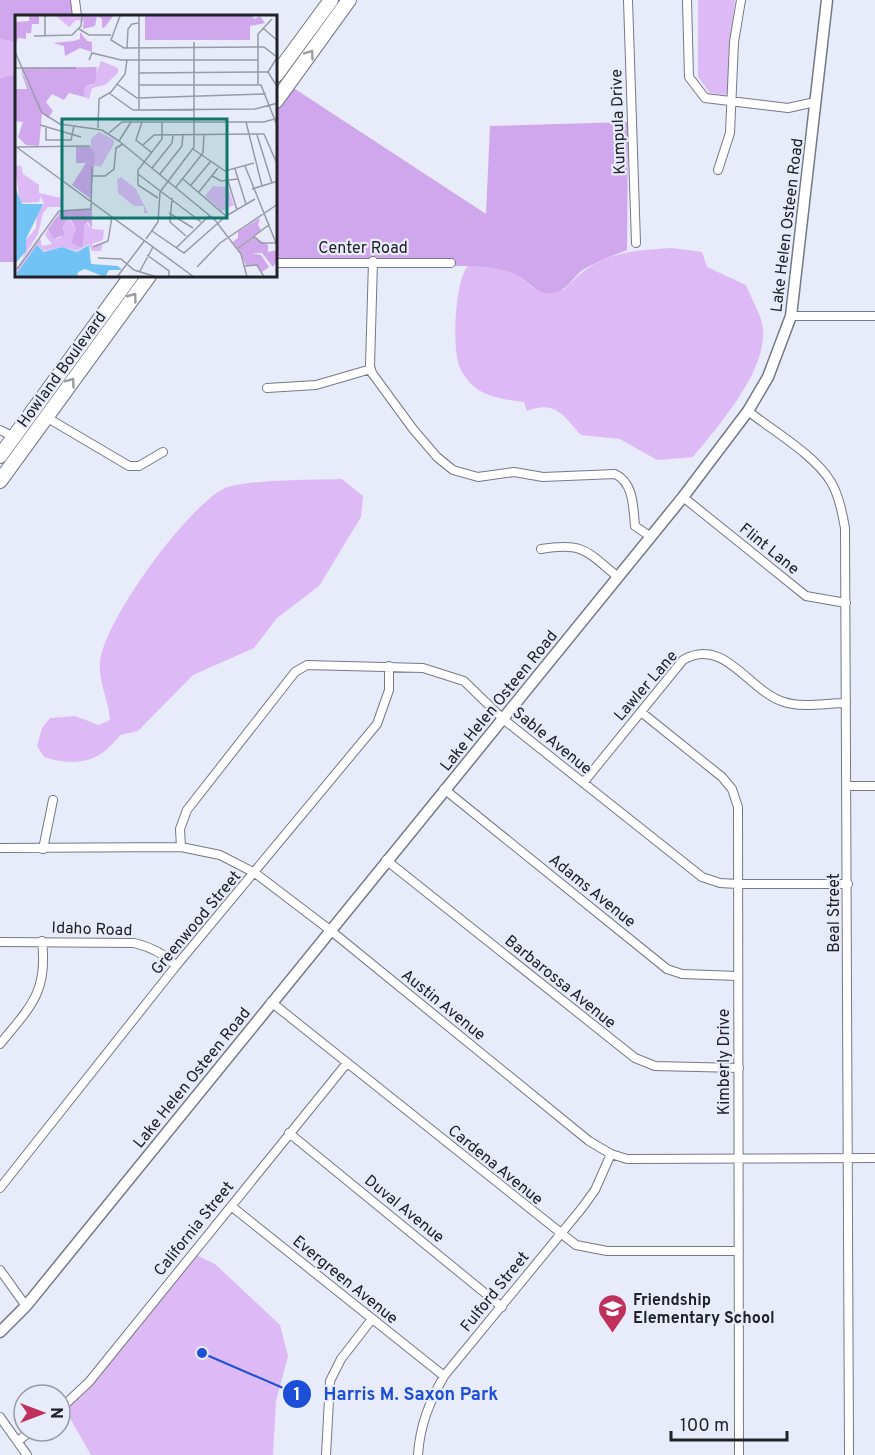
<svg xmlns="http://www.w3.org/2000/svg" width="875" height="1455" font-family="Overpass,sans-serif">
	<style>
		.green { fill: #ddbaf6 }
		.forest { fill: #d0a6ed }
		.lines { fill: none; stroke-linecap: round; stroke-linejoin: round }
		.minor-casing { stroke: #757987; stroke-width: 10 }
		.tertiary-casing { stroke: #757987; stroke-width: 13 }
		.primary-casing { stroke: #757987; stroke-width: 16 }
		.minor { stroke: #fff; stroke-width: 8 }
		.tertiary { stroke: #fff; stroke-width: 10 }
		.primary { stroke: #fff; stroke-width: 14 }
		.oneway { stroke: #9b9c9e }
		.labels { text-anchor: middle; stroke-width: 4.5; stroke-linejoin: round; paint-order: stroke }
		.street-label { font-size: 16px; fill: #202227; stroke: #e7ebfa }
		.poi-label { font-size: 16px; font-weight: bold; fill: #202227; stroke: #e7ebfa; text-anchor: start }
		.inset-road { fill: none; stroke: #979ba6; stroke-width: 1.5 }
		.view { fill: #0f766e; fill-opacity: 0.15; stroke: #0f766e; stroke-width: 3 }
		.inset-edge { fill: none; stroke: #202227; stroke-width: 3 }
		.leader { fill: none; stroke: #1d4ed8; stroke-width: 2 }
		.callout-dot { fill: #1d4ed8; stroke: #e7ebfa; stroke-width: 2 }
		.mark-label { font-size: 18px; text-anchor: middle; font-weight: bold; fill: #fff }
		.callout-label { font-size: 18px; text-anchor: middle; font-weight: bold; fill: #1d4ed8; stroke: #e7ebfa; stroke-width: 4.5; stroke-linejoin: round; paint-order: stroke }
	</style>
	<rect width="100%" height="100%" fill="#e7ebfa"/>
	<path class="green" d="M698 0H735L728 58 733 62 730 91 725 95 710 93 698 77Z
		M0 39 16 42V74L0 78Z
		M672 248 702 252 707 267 746 285C751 298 761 314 763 328 767 371 719 425 693 457L657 460 620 439 581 435C563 415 555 400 527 411L524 402C507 400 484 397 472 385 467 380 461 371 459 365 452 347 455 280 468 266H492L519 275 533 288 564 290C597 253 624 251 672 248Z
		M342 479 363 496 361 517 319 586 277 618 254 648 193 675 138 731 120 735C99 763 77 767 44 757L37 746 42 728 50 718 75 716 99 725 110 720C109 701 98 681 100 662 105 619 186 509 223 489 241 479 318 480 342 479Z
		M196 1255 215 1264 280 1325 288 1356 276 1401 273 1455H91L66 1411Z"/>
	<path class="forest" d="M0 0H71L73 16H16V42L0 39Z
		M16 74V262H0V78Z
		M292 87 486 214 490 126 628 122 627 250C612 256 598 261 584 269 571 278 568 292 551 293 535 295 528 279 515 274 495 266 477 266 455 266V259L276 258V109Z"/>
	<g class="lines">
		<defs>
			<path id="minor" d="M75 0 77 16
				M628 0 636 243
				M687 0 689 77 705 98 788 108 815 102
				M718 170 730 133 734 42 741 0
				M373 261 370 366 372 373 413 429 437 457 453 470 478 477 514 472 543 477 615 474C634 483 633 507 635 526L651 537
				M276 263H451
				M791 316H875
				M267 388 316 385 371 369
				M748 411C773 431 815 455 831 482 839 496 842 512 845 528L849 1455
				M46 417 129 466H139L163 452
				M0 430 14 437
				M683 497 806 596 846 603
				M541 549C584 542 586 551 618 577
				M641 712 722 777 732 789 738 807 739 1455
				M583 783 683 660C725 636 748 691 784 702 802 708 827 703 846 703
				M847 786H875
				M444 789 667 969 682 974 738 976
				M181 847 180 829 187 810 295 672 307 665 423 668 464 681 503 719 702 877 720 883 738 884H848
				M0 848 181 847 220 855 255 873 330 930 589 1141 611 1154 627 1159 875 1158
				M43 849 53 800
				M386 860 635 1058 655 1066 739 1068
				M0 942 134 943C151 947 164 953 176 966
				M271 1002 576 1245 607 1251H739
				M0 1044C31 1006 48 992 42 941
				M289 1133 502 1307
				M0 1188 176 966 377 724 389 690V666
				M231 1206 444 1376
				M0 1270 26 1306
				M60 1409 89 1382 347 1063
				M0 1417 27 1455
				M18 1441 31 1431
				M326 1455 330 1381 341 1359 372 1319
				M418 1455C420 1425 429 1403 444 1376L582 1208 595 1190 611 1154"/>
			<path id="tertiary" d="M0 1332 26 1306 683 497 748 411 768 377 791 316 827 0"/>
			<path id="primary" d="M276 75 331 0
				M276 101 349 0
				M0 456 131 276
				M0 481 149 276"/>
		</defs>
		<use href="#minor" class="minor-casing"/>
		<use href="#tertiary" class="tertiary-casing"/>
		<use href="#primary" class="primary-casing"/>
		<use href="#minor" class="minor"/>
		<use href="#tertiary" class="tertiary"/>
		<use href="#primary" class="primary"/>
	</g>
	<defs><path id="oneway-chevron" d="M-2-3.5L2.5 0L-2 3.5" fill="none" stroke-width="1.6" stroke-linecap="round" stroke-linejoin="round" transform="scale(1.5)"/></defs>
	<g class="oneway">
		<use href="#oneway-chevron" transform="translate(310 54) rotate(-54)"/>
		<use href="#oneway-chevron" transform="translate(133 297) rotate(-53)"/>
		<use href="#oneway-chevron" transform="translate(71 382) rotate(-54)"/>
	</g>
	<defs>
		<symbol id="school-pin" viewBox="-11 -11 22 30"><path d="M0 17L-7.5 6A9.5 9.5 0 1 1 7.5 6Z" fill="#bf305d" stroke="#e7ebfa"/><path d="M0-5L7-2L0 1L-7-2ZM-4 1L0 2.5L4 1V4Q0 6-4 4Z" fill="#fff"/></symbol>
	</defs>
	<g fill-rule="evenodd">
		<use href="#school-pin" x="596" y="1292" width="33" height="45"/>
	</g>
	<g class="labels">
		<g class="street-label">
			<text transform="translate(617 122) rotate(-92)" y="6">Kumpula Drive</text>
			<text transform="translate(786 225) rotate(-83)" y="6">Lake Helen Osteen Road</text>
			<text x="363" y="253">Center Road</text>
			<text transform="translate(61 369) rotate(-54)" y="6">Howland Boulevard</text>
			<text transform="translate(770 548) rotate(39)" y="6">Flint Lane</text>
			<text transform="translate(645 685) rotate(-49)" y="6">Lawler Lane</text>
			<text transform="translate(498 700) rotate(-51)" y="6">Lake Helen Osteen Road</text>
			<text transform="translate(553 740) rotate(39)" y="6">Sable Avenue</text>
			<text transform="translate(593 890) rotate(39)" y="6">Adams Avenue</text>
			<text transform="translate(833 913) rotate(-90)" y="6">Beal Street</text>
			<text transform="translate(195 922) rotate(-50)" y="6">Greenwood Street</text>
			<text transform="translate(92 928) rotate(2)" y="6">Idaho Road</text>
			<text transform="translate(561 981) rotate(39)" y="6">Barbarossa Avenue</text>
			<text transform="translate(444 1004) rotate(39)" y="6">Austin Avenue</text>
			<text transform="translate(723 1062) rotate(-90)" y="6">Kimberly Drive</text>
			<text transform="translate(191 1077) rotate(-51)" y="6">Lake Helen Osteen Road</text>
			<text transform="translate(496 1164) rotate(39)" y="6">Cardena Avenue</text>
			<text transform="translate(405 1208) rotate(39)" y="6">Duval Avenue</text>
			<text transform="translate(193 1228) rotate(-51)" y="6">California Street</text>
			<text transform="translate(346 1279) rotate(39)" y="6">Evergreen Avenue</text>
			<text transform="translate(494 1291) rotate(-51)" y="6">Fulford Street</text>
		</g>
		<g class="poi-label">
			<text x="633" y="1305">Friendship<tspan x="633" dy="18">Elementary School</tspan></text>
		</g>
	</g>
	<g transform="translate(15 15)">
		<rect width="262" height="262" fill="#e7ebfa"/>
		<path d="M41 1H69V6L61 5 54 12ZM86 46 103 53V58L90 70 77 73 74 84 69 82 70 72 77 70ZM84 117 99 125V129L86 152 77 150 80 139 76 132V124ZM6 150 8 159 24 170V178L46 183 47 192H33L28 198 23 219 8 243 11 225 21 213 22 197 29 189 26 181 24 187 5 188 0 152ZM106 162 121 174 133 198H129V191H119L103 178 102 164ZM198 171 213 172 219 190 207 196 190 181ZM52 201 61 214 59 223 66 229 71 208 78 214 89 215 88 225 77 229 78 232 88 228 86 236H77L74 229 62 236 47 232 29 236 22 230 1 262 3 253 25 223 27 231 37 229 30 220 33 214 42 224 46 222Z" fill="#ddbaf6"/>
		<path d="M14 1H24V9H17L16 18H11V24L3 23 0 30V7L14 6ZM69 1H98L90 12 87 13V4L82 1 80 11 68 14ZM130 1H237L240 4 245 1 250 8 235 11V25H130ZM65 17 72 26 77 27V37L65 33 50 41 49 31 38 28 59 26 65 24ZM82 52 80 68 70 72 69 82 54 78 49 85 37 79 31 87 38 96 33 103 25 95 6 53ZM5 53 27 98 24 131 11 130 3 122 8 107 0 106V74H12ZM61 132H76L80 139 76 184 57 170 71 148H61ZM77 194V213L73 207 70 209 67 233 56 228 61 214 53 200 48 213 49 220 39 224 33 214 46 196ZM245 203 243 210 246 215 222 233 218 227 223 223V217ZM239 222 253 230V237L262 235V246L258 252 247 238H237L246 240 254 252 247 257 243 251 231 250 223 234Z" fill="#d0a6ed"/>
		<path d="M0 172 7 189H28L11 224V236L0 249ZM22 230 29 237 47 232 62 237 74 230 76 249 103 251 107 255H94L90 262 70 254 63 257 62 262H4L2 258Z" fill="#70c3f4"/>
		<path class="inset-road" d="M105 1 96 25 109 33 249 32 263 43M248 13 263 26M64 14 74 20H96M19 21 57 20 66 11 67 1M30 21V1M112 33 113 14 117 9 124 8M0 37 27 98 45 109 87 115 104 126 200 205 226 239 232 262M74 45 77 38 106 45H243M0 53H61M253 57 263 41M124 58 253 57 263 73M102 69 122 83 251 79M243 69V19L257 4M124 70H246L263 113M94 78 118 95 240 94 263 88M124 95V1M127 107 121 125 136 137M231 107 247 171M25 110 66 122M31 113V125H56L59 111M83 113 84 84 96 77 110 59 112 45M94 118 107 107H249L263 103M242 120 257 168M104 126 116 107M128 130 139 120 249 119 263 151M0 131 179 262M2 132 75 131M178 134 210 156 239 148M230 151 263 233M137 153 157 128 158 120M220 154 231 189M123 159 186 207M145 159 167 131 168 119M77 161H90L99 154 101 133 108 129M197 161 206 166 223 164M168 164 211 201M213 166 222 195M176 170 196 146M161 172 188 138 189 119M237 174 263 166M184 177 203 153M143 183 123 170V155L147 124V107M157 183 155 207 171 221M154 198 178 213M137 216 169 238 211 201 240 184M239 221 246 228H261M131 224 143 207 145 177 179 132V27M78 232 93 226 97 202M161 233 195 200M222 234 255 209M132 240 154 256V262M83 243 106 244 119 255 142 262M230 251 242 250 249 262M182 252 205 228 263 189M2 254 44 196 76 194 77 152M125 256 138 232M102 262 130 225"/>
		<path class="view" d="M47 104H212V203H47Z"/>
		<rect width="262" height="262" class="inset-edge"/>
	</g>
	<path class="leader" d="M202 1353L297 1394"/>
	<g class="callout-dot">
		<circle cx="202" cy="1353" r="6"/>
		<circle cx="297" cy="1394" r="15"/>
	</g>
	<g class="mark-label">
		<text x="297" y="1400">1</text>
	</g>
	<g class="callout-label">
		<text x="411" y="1400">Harris M. Saxon Park</text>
	</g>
	<g transform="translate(42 1413) rotate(90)"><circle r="28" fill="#e7ebfa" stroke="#979ba6" stroke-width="1.5"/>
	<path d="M0-4.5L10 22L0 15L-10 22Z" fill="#bf305d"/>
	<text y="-9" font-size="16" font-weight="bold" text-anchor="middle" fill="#202227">N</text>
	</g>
	<path d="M671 1431v9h116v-9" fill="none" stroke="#202227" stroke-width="3"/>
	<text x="680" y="1431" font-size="18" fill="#202227" stroke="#e7ebfa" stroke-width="4.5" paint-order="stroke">100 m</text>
</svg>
